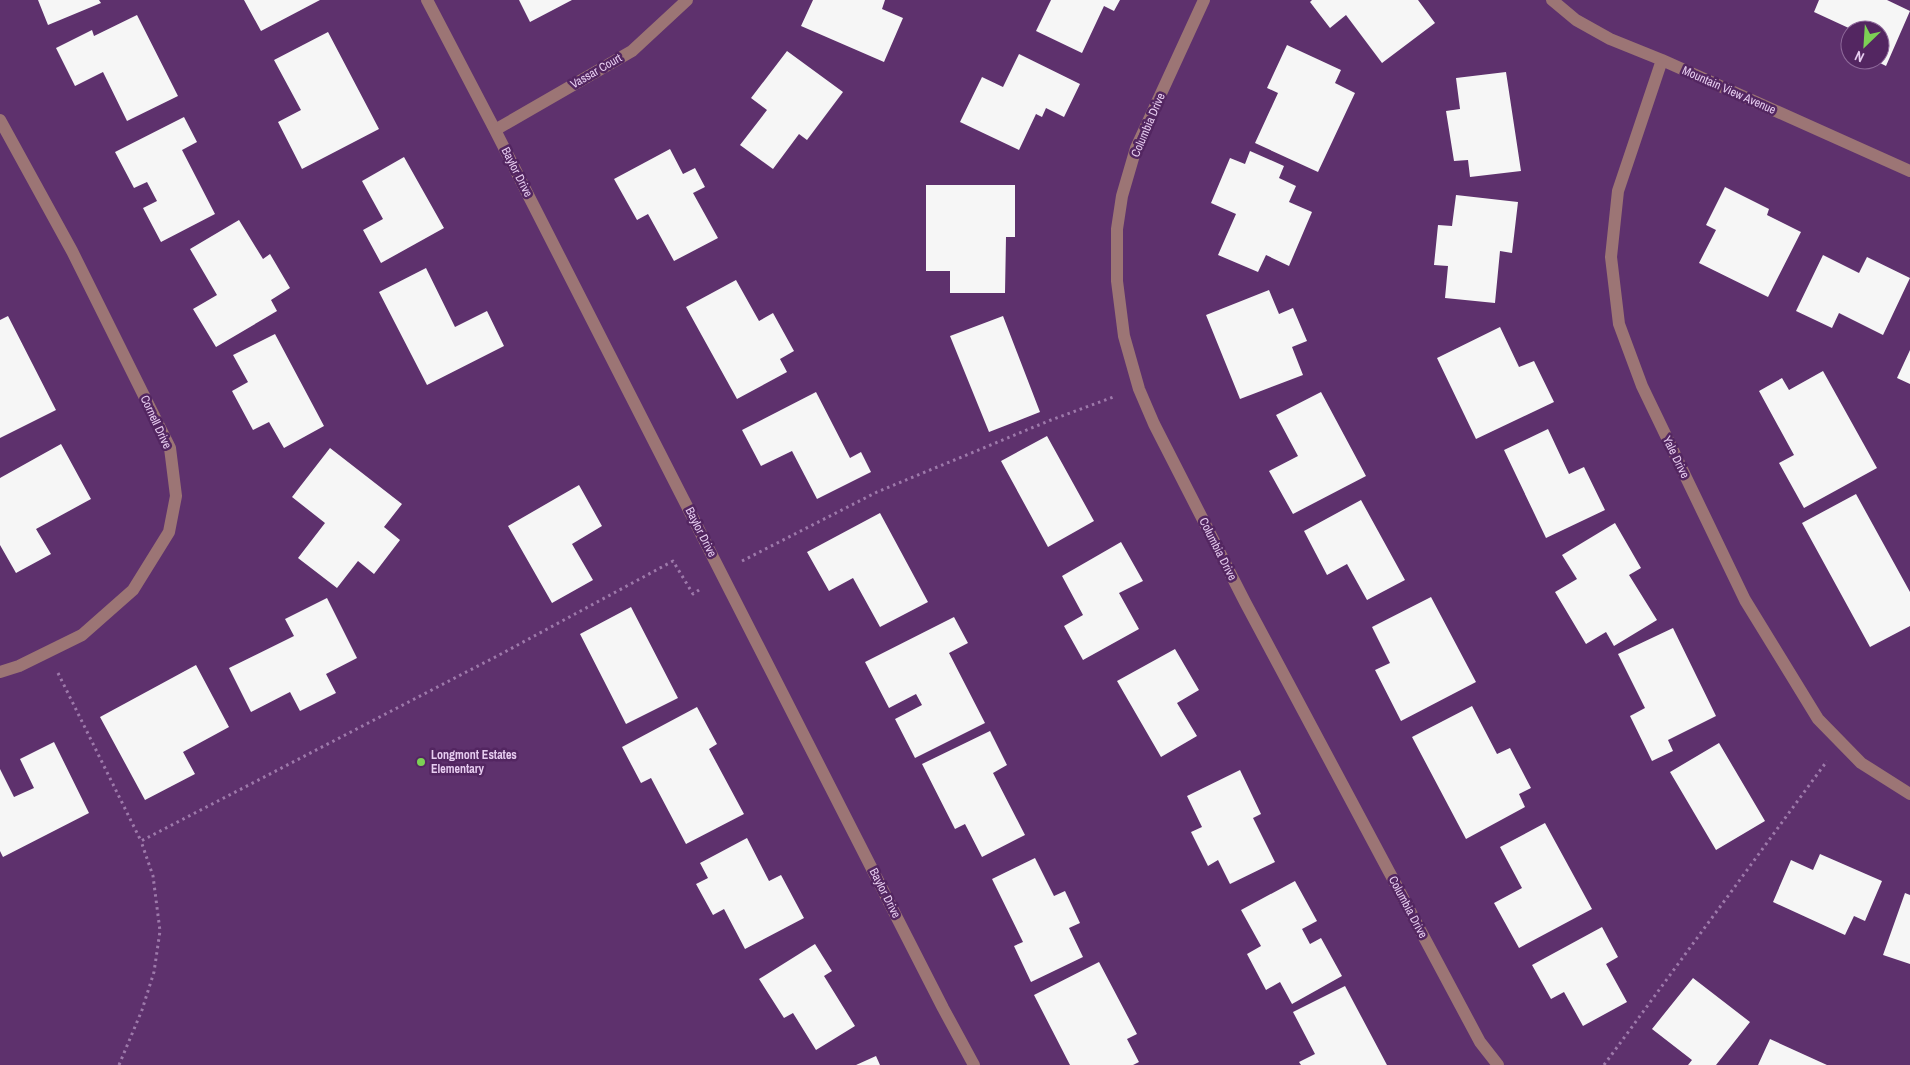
<svg xmlns="http://www.w3.org/2000/svg" width="1910" height="1065" font-family="'Archivo Narrow',sans-serif">
	<style>
		.building { fill: #f6f6f6 }
		.lines { fill: none; stroke-linecap: round; stroke-linejoin: round }
		.path { stroke: #9e7aab; stroke-width: 3; stroke-dasharray: 2.5 4; stroke-linecap: butt }
		.minor { stroke: #9c7575; stroke-width: 12 }
		.poi-dot { fill: #7cd155; stroke: #532661; stroke-width: 2 }
		.labels { text-anchor: middle; stroke-width: 5; stroke-linejoin: round; paint-order: stroke }
		.street-label { font-size: 12px; fill: #e7cdf0; stroke: #532661 }
		.poi-label { font-size: 12px; font-weight: bold; fill: #e7cdf0; stroke: #532661; text-anchor: start }
	</style>
	<rect width="100%" height="100%" fill="#5e316d"/>
	<path class="building" d="M38 0H99L101 3 48 25Z
		M244 0H320L261 31Z
		M519 0H572L530 22Z
		M813 0H885L882 9 903 18 884 62 801 26Z
		M1051 0H1120L1114 11 1104 6 1082 53 1036 31Z
		M1312 0H1418L1435 23 1382 63 1346 15 1330 28 1310 2Z
		M1819 0H1887L1910 11 1886 66 1874 60H1880V30H1853L1814 12Z
		M137 15 178 96 127 121 103 72 75 86 56 48 92 30 94 36Z
		M328 32 379 129 302 169 278 122 301 110 274 60Z
		M1850 34V49L1844 46Z
		M1287 45 1341 70 1335 83 1355 93 1318 172 1255 143 1278 93 1267 88Z
		M787 51 843 92 807 140 799 134 773 169 740 145 767 110 751 98Z
		M1019 54 1080 84 1064 117 1046 108 1042 117 1036 114 1019 150 960 122 982 77 1003 87Z
		M1506 72 1521 171 1470 177 1468 160 1454 161 1446 111 1460 109 1456 78Z
		M184 117 197 142 182 150 215 214 161 242 143 208 157 201 147 182 134 188 115 152Z
		M670 149 683 174 695 168 705 187 693 193 718 238 674 261 648 214 637 220 614 179Z
		M1250 151 1284 166 1279 178 1296 186 1289 202 1312 212 1289 266 1266 255 1258 272 1218 255 1236 214 1211 203 1230 158 1245 164Z
		M404 157 444 228 381 263 363 230 383 219 362 181Z
		M926 185H1015V237H1006L1005 293H950V271H926Z
		M1725 187 1769 209 1767 215 1801 232 1768 297 1699 263 1716 230 1706 225Z
		M1456 195 1518 202 1512 253 1500 251 1495 303 1445 298 1448 266 1434 265 1438 225 1452 226Z
		M239 220 263 259 270 254 290 288 271 300 277 311 216 347 193 309 217 295 190 249Z
		M1823 255 1859 273 1867 257 1910 278 1883 335 1839 313 1832 328 1796 311Z
		M426 268 455 327 487 311 504 346 427 385 379 292Z
		M736 280 759 321 773 313 794 351 780 359 787 372 737 399 686 307Z
		M1269 290 1279 314 1293 308 1307 341 1292 347 1303 375 1240 399 1206 315Z
		M8 316 56 410 0 438V320Z
		M1003 316 1040 412 989 432 950 336Z
		M1500 327 1519 367 1534 361 1554 402 1476 439 1437 358Z
		M275 334 324 426 284 448 269 422 253 430 232 391 248 382 233 355Z
		M1910 350V384L1897 378Z
		M1823 371 1877 468 1804 508 1779 463 1794 455 1759 391 1782 378 1789 390Z
		M816 392 850 458 861 452 871 472 817 499 792 451 761 466 742 430Z
		M1321 392 1366 476 1293 514 1269 471 1298 456 1276 415Z
		M1548 429 1569 474 1584 467 1605 510 1546 538 1504 450Z
		M1047 436 1094 521 1048 547 1001 461Z
		M61 444 91 499 36 529 51 554 16 573 0 545V478Z
		M330 448 402 504 384 527 400 540 374 574 358 561 337 588 298 558 325 523 292 497Z
		M579 485 602 526 572 544 593 580 552 603 508 526Z
		M1856 494 1910 592V626L1870 647 1802 523Z
		M1361 500 1405 580 1367 600 1347 564 1327 575 1304 531Z
		M880 513 928 602 880 627 853 578 829 591 807 552Z
		M1615 523 1641 568 1629 575 1657 620 1614 646 1606 632 1586 644 1555 592 1577 579 1562 555Z
		M1121 542 1143 581 1119 593 1139 629 1083 660 1064 626 1083 615 1062 576Z
		M1431 597 1476 682 1401 721 1375 670 1390 663 1372 627Z
		M327 598 357 658 326 674 336 693 300 711 290 692 251 712 229 668 294 636 285 619Z
		M631 607 678 698 626 724 580 634Z
		M954 617 968 643 949 653 985 723 915 758 895 719 922 705 916 694 889 708 865 662Z
		M1673 628 1716 716 1668 740 1673 751 1652 761 1630 716 1645 708 1618 654Z
		M1175 649 1199 690 1177 703 1197 736 1161 757 1117 681Z
		M196 665 229 727 183 752 195 774 145 800 100 717Z
		M1472 706 1497 754 1510 748 1531 788 1519 794 1525 807 1466 839 1412 737Z
		M697 707 717 744 709 749 744 814 686 844 651 778 641 783 622 747Z
		M990 731 1007 765 993 773 1025 835 982 857 965 824 955 829 922 764Z
		M54 742 89 813 3 857 0 851V769L14 797 34 788 20 759Z
		M1719 743 1765 821 1716 850 1670 772Z
		M1240 770 1261 814 1253 818 1275 862 1230 884 1218 860 1208 866 1191 832 1202 827 1187 796Z
		M1545 823 1592 909 1519 948 1494 903 1522 888 1500 847Z
		M747 838 769 881 781 875 804 918 745 949 724 909 713 915 696 884 708 878 700 863Z
		M1820 854 1882 881 1865 921 1854 916 1845 935 1773 902 1791 860 1813 870Z
		M1035 858 1054 896 1065 891 1080 923 1069 928 1083 957 1031 982 1014 946 1023 942 992 879Z
		M1295 881 1317 921 1302 929 1310 944 1321 938 1342 976 1292 1004 1280 982 1266 990 1247 954 1261 946 1241 910Z
		M1905 893 1910 895V964L1883 955Z
		M1602 927 1618 957 1606 964 1627 1002 1583 1026 1564 992 1551 999 1532 965Z
		M815 944 832 971 824 976 855 1026 816 1050 793 1013 784 1018 759 979Z
		M1099 962 1137 1034 1127 1039 1139 1062 1133 1065H1070L1034 995Z
		M1693 978 1750 1022 1716 1065H1688L1692 1060 1652 1029Z
		M1345 986 1387 1065H1301L1299 1062 1315 1054 1293 1012Z
		M1770 1039 1827 1065H1758Z
		M876 1056 880 1065H856Z"/>
	<g class="lines">
		<path class="path" d="M742 561 877 492 1051 420 1116 396
			M58 673 141 841 501 654 673 561 693 594 702 588
			M119 1065 142 1010 154 972 160 931 153 876 141 841
			M1604 1065 1827 761"/>
		<path class="minor" d="M427 0 495 130 943 1008 974 1065
			M1204 0 1136 148 1122 196 1117 229V281L1124 336 1139 389 1154 424 1245 602 1480 1042 1498 1065
			M1552 0 1576 20 1610 39 1662 60 1910 171
			M1662 60 1618 191 1611 257 1619 324 1642 386 1745 600 1818 719 1861 763 1910 794
			M0 120 72 251 170 448 176 496 169 532 133 590 82 635 19 666 0 672
			M495 130 632 51 687 0"/>
	</g>
	<circle class="poi-dot" cx="421" cy="762" r="5"/>
	<g class="labels">
		<g class="street-label">
			<text transform="translate(596 71) rotate(-30)" y="4">Vassar Court</text>
			<text transform="translate(1729 90) rotate(24)" y="4">Mountain View Avenue</text>
			<text transform="translate(1148 125) rotate(-67)" y="4">Columbia Drive</text>
			<text transform="translate(517 172) rotate(63)" y="4">Baylor Drive</text>
			<text transform="translate(156 422) rotate(65)" y="4">Cornell Drive</text>
			<text transform="translate(1676 457) rotate(64)" y="4">Yale Drive</text>
			<text transform="translate(701 532) rotate(63)" y="4">Baylor Drive</text>
			<text transform="translate(1218 549) rotate(63)" y="4">Columbia Drive</text>
			<text transform="translate(885 893) rotate(63)" y="4">Baylor Drive</text>
			<text transform="translate(1408 907) rotate(62)" y="4">Columbia Drive</text>
		</g>
		<g class="poi-label">
			<text x="431" y="759">Longmont Estates<tspan x="431" dy="14">Elementary</tspan></text>
		</g>
	</g>
	<g transform="translate(1865 45) rotate(205)"><circle r="24" fill="#532661" stroke="#8e699a"/>
	<path d="M0-4L9 19L0 12L-9 19Z" fill="#7cd155"/>
	<text y="-8" font-size="14" font-weight="bold" text-anchor="middle" fill="#e7cdf0">N</text>
	</g>
</svg>
